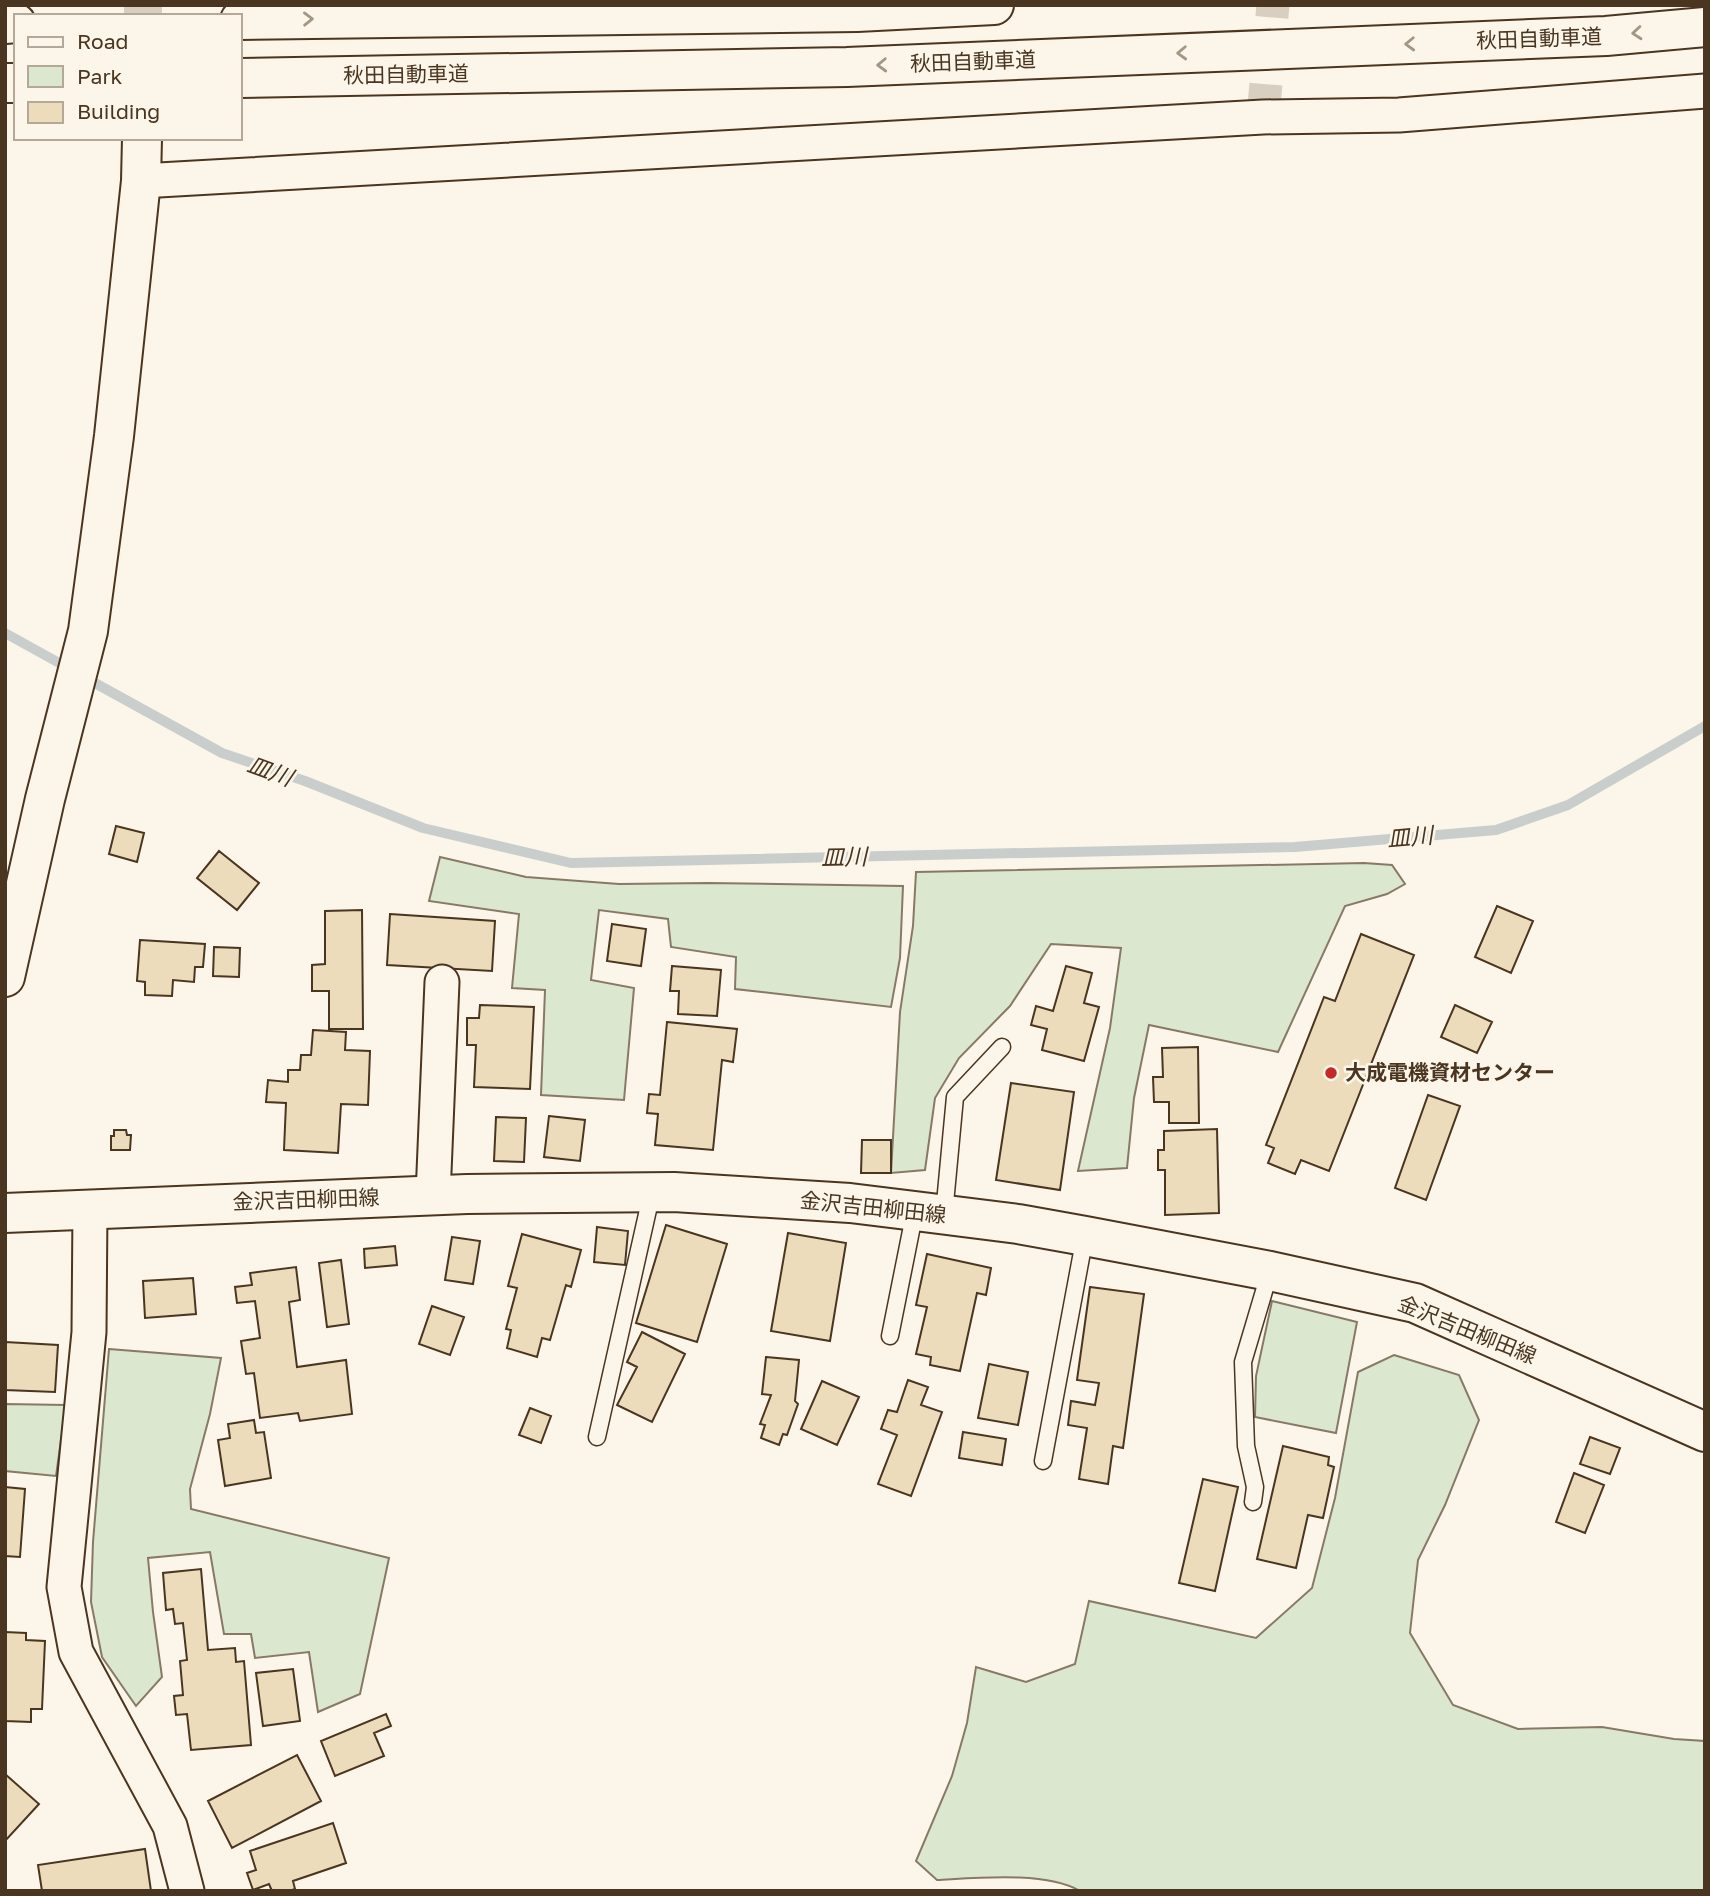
<svg xmlns="http://www.w3.org/2000/svg" width="1710" height="1896" font-family="'Golos Text','Noto Sans JP',sans-serif">
	<style>
		.green { fill: #dce7d0; stroke: #887966; stroke-width: 2 }
		.lines { fill: none; stroke-linecap: round; stroke-linejoin: round }
		.stream { stroke: #c9cecd; stroke-width: 10 }
		.building { fill: #ecdcbc; stroke: #4a3520; stroke-width: 2 }
		.minor-tunnel { stroke: #d8cfc1; stroke-width: 33; stroke-dasharray: 33 17; stroke-linecap: butt }
		.tertiary-tunnel { stroke: #d8cfc1; stroke-width: 38; stroke-dasharray: 38 19; stroke-linecap: butt }
		.service-casing { stroke: #4a3520; stroke-width: 19 }
		.minor-casing { stroke: #4a3520; stroke-width: 37 }
		.tertiary-casing { stroke: #4a3520; stroke-width: 42 }
		.secondary-casing { stroke: #4a3520; stroke-width: 42 }
		.motorway-casing { stroke: #4a3520; stroke-width: 42 }
		.service { stroke: #fbf6e9; stroke-width: 16 }
		.minor { stroke: #fbf6e9; stroke-width: 33 }
		.tertiary { stroke: #fbf6e9; stroke-width: 38 }
		.secondary { stroke: #fbf6e9; stroke-width: 38 }
		.motorway { stroke: #fbf6e9; stroke-width: 38 }
		.oneway { stroke: #a29684 }
		.poi-dot { fill: #c62828; stroke: #fbf6e9; stroke-width: 2.5 }
		.labels { text-anchor: middle; stroke-width: 5; stroke-linejoin: round; paint-order: stroke }
		.street-label { font-size: 21px; fill: #4a3520; stroke: #fbf6e9 }
		.poi-label { font-size: 21px; font-weight: bold; fill: #4a3520; stroke: #fbf6e9; text-anchor: start }
		.water-label { font-size: 23px; font-style: italic; fill: #4a3520; stroke: #fbf6e9 }
	</style>
	<rect width="100%" height="100%" fill="#fbf6e9"/>
	<path class="green" d="M440 857 526 877 619 884 708 883 903 886 900 958 891 1007 735 989 736 957 671 947 668 919 599 910 591 980 634 988 624 1100 541 1095 545 990 512 988 519 914 429 901Z
		M1364 863 1392 865 1405 884 1387 894 1345 906 1278 1052 1149 1025 1134 1098 1127 1168 1078 1171 1110 1028 1121 948 1051 944 1010 1006 959 1058 935 1098 925 1170 891 1173 900 1012 913 926 916 872Z
		M1272 1301 1357 1322 1336 1433 1255 1417 1256 1376Z
		M109 1349 221 1358 210 1414 190 1489 191 1509 389 1558 360 1694 318 1712 309 1652 255 1658 251 1634H224L210 1552 148 1558 153 1612 162 1677 136 1706 102 1657 91 1602 93 1542Z
		M1394 1355 1459 1375 1479 1420 1445 1505 1418 1560 1410 1633 1453 1705 1518 1729 1602 1727 1674 1739 1705 1741V1891H1080C1046 1871 976 1878 937 1880L916 1861 952 1776 967 1723 976 1667 1026 1682 1075 1664 1089 1601 1256 1638 1312 1588 1335 1498 1358 1372Z
		M5 1404 66 1405 56 1476 5 1471Z"/>
	<g class="lines">
		<path class="stream" d="M5 633 70 669
			M84 677 222 753 305 781 423 828 571 863 1295 847 1496 830 1568 805 1705 726"/>
	</g>
	<path class="building" d="M116 826 144 833 137 862 109 854Z
		M219 851 259 883 237 910 197 878Z
		M1497 906 1533 921 1511 973 1475 957Z
		M362 910 363 1029H329V991H312V965L325 964V911Z
		M390 914 495 921 492 971 387 965Z
		M612 924 646 929 641 966 607 961Z
		M1361 934 1414 955 1329 1171 1301 1160 1295 1174 1268 1163 1274 1148 1266 1145 1324 997 1335 1001Z
		M140 940 205 944 203 967H195L194 982 173 980 172 996 145 995V982L137 981Z
		M214 947 240 948 239 977 213 976Z
		M672 966 721 970 717 1016 678 1014 679 991H670Z
		M1066 966 1092 973 1084 1003 1099 1007 1084 1061 1042 1050 1047 1029 1031 1025 1036 1006 1053 1011Z
		M480 1005 534 1007 530 1089 474 1087 476 1045H467V1018H479Z
		M1455 1005 1492 1022 1477 1053 1441 1037Z
		M667 1022 737 1029 733 1062 722 1060 713 1150 655 1145 658 1114 647 1113 649 1094 660 1095Z
		M313 1030 346 1032 345 1050 370 1051 368 1105 341 1104 338 1153 284 1150 286 1103 266 1102 268 1080 288 1082V1070H300L301 1055H311Z
		M1198 1047 1199 1123H1169V1102H1154L1153 1077H1163L1162 1048Z
		M1011 1083 1074 1092 1060 1190 996 1180Z
		M1428 1095 1460 1106 1426 1200 1395 1188Z
		M549 1116 585 1120 580 1161 544 1157Z
		M496 1117 526 1118 524 1162 494 1161Z
		M1217 1129 1219 1213 1165 1215V1170H1158V1150H1164V1131Z
		M114 1130H126L127 1135H131L130 1150H111V1136H114Z
		M862 1140H891V1173H861Z
		M666 1225 727 1244 697 1342 636 1323Z
		M597 1227 628 1231 625 1265 594 1262Z
		M788 1233 846 1243 830 1341 771 1331Z
		M522 1234 581 1250 571 1287 566 1285 550 1340 542 1338 537 1357 507 1348 511 1330 506 1329 517 1288 508 1286Z
		M452 1237 480 1241 473 1284 445 1280Z
		M395 1246 397 1265 365 1268 364 1249Z
		M927 1254 991 1268 986 1295 977 1293 960 1371 930 1365 931 1357 916 1354 927 1307 916 1305Z
		M341 1260 349 1324 327 1327 319 1263Z
		M296 1267 300 1300 289 1302 297 1367 346 1360 352 1414 300 1421 298 1413 260 1418 254 1373 246 1374 241 1341 260 1338 255 1301 237 1303 235 1287 252 1285 250 1273Z
		M193 1278 196 1314 145 1318 143 1281Z
		M1090 1287 1144 1294 1123 1448 1113 1446 1108 1484 1079 1479 1087 1428 1068 1425 1071 1401 1095 1405 1099 1383 1077 1380Z
		M432 1306 464 1317 450 1355 419 1344Z
		M642 1332 685 1354 652 1422 617 1405 637 1367 627 1362Z
		M5 1342 58 1345 55 1392 5 1390Z
		M766 1357 799 1360 795 1401 798 1404 787 1435 783 1434 779 1445 761 1438 765 1425 760 1424 771 1395 762 1394Z
		M989 1364 1028 1372 1018 1425 978 1418Z
		M908 1380 928 1387 921 1405 942 1412 911 1496 878 1484 897 1435 881 1429 888 1410 897 1412Z
		M822 1381 859 1397 837 1445 801 1429Z
		M530 1408 551 1416 541 1443 519 1435Z
		M254 1420 256 1433 264 1432 271 1478 225 1486 218 1440 230 1438 228 1424Z
		M963 1432 1006 1439 1002 1465 959 1458Z
		M1590 1437 1620 1448 1610 1474 1580 1464Z
		M1283 1446 1329 1457 1328 1465 1334 1467 1323 1518 1308 1515 1296 1568 1257 1559Z
		M1574 1473 1604 1485 1585 1533 1556 1522Z
		M1203 1479 1238 1487 1215 1591 1179 1583Z
		M5 1487 25 1489 20 1557 5 1556Z
		M201 1569 208 1650 235 1648 236 1662 244 1661 251 1745 191 1750 187 1714 176 1715 174 1696 183 1695 180 1661 187 1660 183 1623 175 1624 173 1609 166 1610 163 1573Z
		M5 1632 26 1633V1640L45 1641 42 1709H31V1722L5 1721Z
		M293 1669 300 1721 263 1726 256 1673Z
		M386 1714 391 1726 374 1733 384 1756 335 1776 321 1741Z
		M297 1755 321 1801 232 1848 208 1801Z
		M5 1774 39 1804 5 1841Z
		M333 1823 346 1863 293 1881 295 1889 289 1891H272L269 1884 253 1890 247 1873 256 1870 250 1851Z
		M145 1849 151 1891H42L38 1865Z"/>
	<g class="lines">
		<path class="minor-tunnel" d="M1263 117 1273 5"/>
		<path class="tertiary-tunnel" d="M143 16V5"/>
		<defs>
			<path id="service" d="M944 1214 955 1097 1002 1047
				M890 1336 915 1211
				M597 1437 652 1192
				M1043 1461 1085 1236
				M1253 1502 1255 1487 1246 1446 1243 1362 1270 1271"/>
			<path id="minor" d="M141 181 1263 117 1399 115 1705 91
				M433 1196 442 982
				M90 1209 89 1332 64 1587 76 1652 170 1826 187 1891"/>
			<path id="tertiary" d="M5 977 45 799 88 631 114 436 141 181 142 138"/>
			<path id="secondary" d="M5 1213 467 1194 674 1192 850 1203 915 1211 1018 1224 1085 1236 1270 1271 1415 1303 1705 1432"/>
			<path id="motorway" d="M240 20 857 12 994 5
				M5 24 16 23
				M240 78 847 67 1606 36 1705 27
				M5 83H16"/>
		</defs>
		<use href="#service" class="service-casing"/>
		<use href="#minor" class="minor-casing"/>
		<use href="#tertiary" class="tertiary-casing"/>
		<use href="#secondary" class="secondary-casing"/>
		<use href="#motorway" class="motorway-casing"/>
		<use href="#service" class="service"/>
		<use href="#minor" class="minor"/>
		<use href="#tertiary" class="tertiary"/>
		<use href="#secondary" class="secondary"/>
		<use href="#motorway" class="motorway"/>
	</g>
	<defs><path id="oneway-chevron" d="M-2-3.5L2.5 0L-2 3.5" fill="none" stroke-width="1.6" stroke-linecap="round" stroke-linejoin="round" transform="scale(1.75)"/></defs>
	<g class="oneway">
		<use href="#oneway-chevron" transform="translate(308 19) rotate(-1)"/>
		<use href="#oneway-chevron" transform="translate(1637 33) rotate(175)"/>
		<use href="#oneway-chevron" transform="translate(1410 44) rotate(178)"/>
		<use href="#oneway-chevron" transform="translate(1182 53) rotate(178)"/>
		<use href="#oneway-chevron" transform="translate(882 65) rotate(178)"/>
	</g>
	<circle class="poi-dot" cx="1331" cy="1073" r="7"/>
	<g class="labels">
		<g class="street-label">
			<text transform="translate(1539 39) rotate(-2)" y="7">秋田自動車道</text>
			<text transform="translate(973 62) rotate(-2)" y="7">秋田自動車道</text>
			<text transform="translate(406 75) rotate(-1)" y="7">秋田自動車道</text>
			<text transform="translate(306 1200) rotate(-2)" y="7">金沢吉田柳田線</text>
			<text transform="translate(873 1208) rotate(6)" y="7">金沢吉田柳田線</text>
			<text transform="translate(1467 1330) rotate(22)" y="7">金沢吉田柳田線</text>
		</g>
		<g class="poi-label">
			<text x="1345" y="1080">大成電機資材センター</text>
		</g>
		<g class="water-label">
			<text transform="translate(270 771) rotate(20)" y="8">皿川</text>
			<text transform="translate(1410 837) rotate(-5)" y="8">皿川</text>
			<text transform="translate(844 857) rotate(-1)" y="8">皿川</text>
		</g>
	</g>
	<rect width="1710" height="1896" fill="none" stroke="#4a3520" stroke-width="14"/>
	<rect x="14" y="14" width="228" height="126" fill="#fbf6e9" stroke="#b4a999" stroke-width="2"/>
	<rect x="28" y="37" width="35" height="10" fill="#fbf6e9" stroke="#b4a999" stroke-width="2"/>
	<text x="77" y="49" font-size="21" fill="#4a3520">Road</text>
	<rect x="28" y="66" width="35" height="21" fill="#dce7d0" stroke="#b4a999" stroke-width="2"/>
	<text x="77" y="84" font-size="21" fill="#4a3520">Park</text>
	<rect x="28" y="102" width="35" height="21" fill="#ecdcbc" stroke="#b4a999" stroke-width="2"/>
	<text x="77" y="119" font-size="21" fill="#4a3520">Building</text>
</svg>
